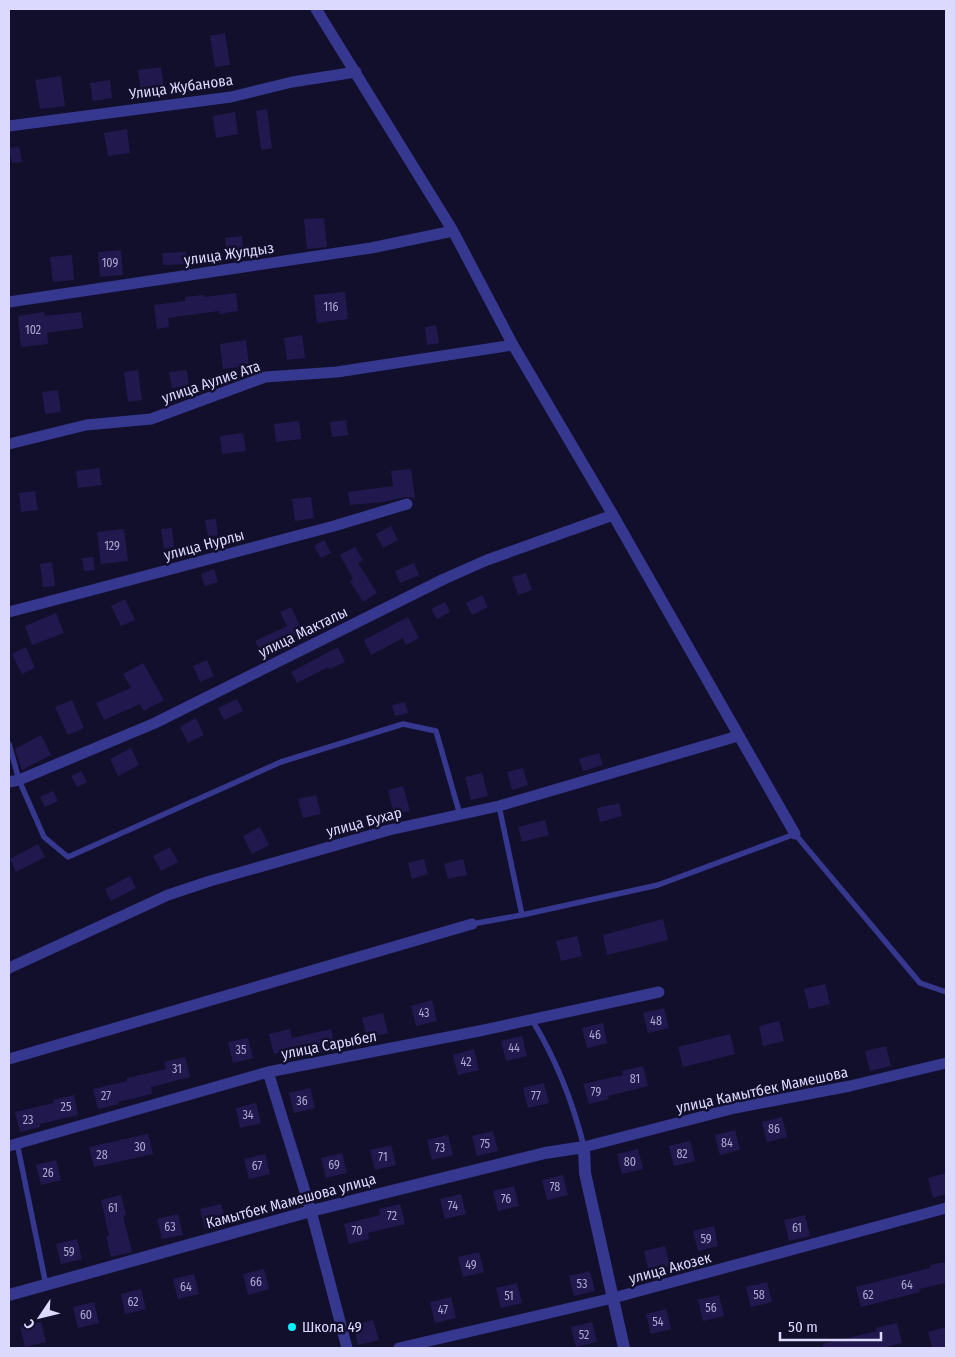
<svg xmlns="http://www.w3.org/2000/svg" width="955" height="1357" font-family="'Fira Sans Condensed',sans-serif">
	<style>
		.building { fill: #21194e }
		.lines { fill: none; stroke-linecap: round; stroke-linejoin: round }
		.service { stroke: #36378e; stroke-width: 5.5 }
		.minor { stroke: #36378e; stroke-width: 11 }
		.tertiary { stroke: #36378e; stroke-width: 12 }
		.poi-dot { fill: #05f3ff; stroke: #120f2c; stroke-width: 2 }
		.labels { text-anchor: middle; stroke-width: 5; stroke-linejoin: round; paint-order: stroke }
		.number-label { font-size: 12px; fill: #ada9d3 }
		.street-label { font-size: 15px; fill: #dcd9ff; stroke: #120f2c }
		.poi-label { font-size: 15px; fill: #dcd9ff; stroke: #120f2c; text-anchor: start }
	</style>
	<rect width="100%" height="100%" fill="#120f2c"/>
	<path class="building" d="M225 33 230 65 215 67 210 36Z
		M161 67 164 89 141 93 138 70Z
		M61 76 65 106 40 109 35 80Z
		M110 80 112 98 93 101 90 83Z
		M267 109 272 148 261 150 256 111Z
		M235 112 238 134 216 138 213 116Z
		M127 129 130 153 108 156 104 133Z
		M19 147 22 162 12 163 9 148Z
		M324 218 327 247 307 249 304 219Z
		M242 236 244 259 227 260 225 238Z
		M121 250 123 275 100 277 98 252Z
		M186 252 187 264 163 265 162 253Z
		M72 255 74 280 53 282 50 257Z
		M345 292 348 319 317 323 314 295Z
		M236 293 238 311 219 314V311L168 318 169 327 157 329 154 305 185 301V297L204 295V297Z
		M44 312 45 316 81 312 83 328 47 333 48 344 21 347 18 316Z
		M436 325 439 343 427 345 425 327Z
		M302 335 305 358 287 360 284 338Z
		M246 340 249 366 223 369 220 344Z
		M138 370 142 400 128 402 124 372Z
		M187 370 189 386 172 388 169 372Z
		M58 390 61 412 45 414 42 392Z
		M346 420 348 435 332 437 330 422Z
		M299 421 301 439 276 442 274 424Z
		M243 433 246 451 222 454 220 436Z
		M99 468 102 485 78 488 76 471Z
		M411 469 415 498 405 497 383 502 350 505 348 492 393 486 391 471Z
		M35 491 38 510 21 512 19 493Z
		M311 497 314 518 295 521 292 499Z
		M216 519 218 535 208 537 205 520Z
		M391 526 398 540 383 548 376 534Z
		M172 528 174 547 164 549 161 529Z
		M124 529 128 561 101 564 97 532Z
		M324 540 331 553 321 558 314 546Z
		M355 547 363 560 358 563 377 593 363 602 350 581 353 579 340 555Z
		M93 557 95 570 84 571 82 558Z
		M52 562 55 586 43 587 40 564Z
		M414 563 419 575 400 583 395 571Z
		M214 569 218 582 205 586 201 574Z
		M526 573 532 590 518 595 512 577Z
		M482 595 488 607 472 615 466 603Z
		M125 599 135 620 121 626 111 606Z
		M445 602 450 612 437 619 431 609Z
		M291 607 303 632 261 652 255 641 287 626 280 612Z
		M56 613 64 633 32 645 25 626Z
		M408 617 419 638 406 645 403 638 371 655 364 640Z
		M26 647 35 668 22 674 12 654Z
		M338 647 345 662 330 669 328 667 297 683 291 672Z
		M207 660 214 676 200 682 193 666Z
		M143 663 164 700 144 711 140 704 104 720 96 703 131 688 123 674Z
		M237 699 243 711 224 720 218 708Z
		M72 700 84 728 68 735 55 707Z
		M405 702 408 713 395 716 392 705Z
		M196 718 204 735 188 743 180 727Z
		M41 735 51 755 22 770 15 749Z
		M131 748 139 765 118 776 110 759Z
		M599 753 603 765 583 771 579 759Z
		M523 768 528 785 512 790 507 772Z
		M81 771 87 782 77 787 71 776Z
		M482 773 488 796 471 800 465 777Z
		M403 786 410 811 394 814 388 790Z
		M53 791 58 801 45 807 40 797Z
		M316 795 321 814 303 818 298 799Z
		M619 803 622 816 600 822 597 808Z
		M545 820 549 835 522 842 518 827Z
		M260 827 269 845 252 854 243 836Z
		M38 844 45 857 16 872 10 859Z
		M170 847 178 862 161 871 153 856Z
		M424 859 428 874 412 879 408 863Z
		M463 859 467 875 448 879 444 864Z
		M130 876 136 888 111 901 105 889Z
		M663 919 668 940 607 955 603 935Z
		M577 936 582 956 561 961 556 941Z
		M825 984 830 1004 809 1009 804 989Z
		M432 1000 437 1021 416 1026 411 1006Z
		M664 1008 669 1028 648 1033 643 1013Z
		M383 1013 388 1033 367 1038 362 1018Z
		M779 1021 784 1041 763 1046 759 1026Z
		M603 1023 607 1043 587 1048 582 1028Z
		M290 1029 292 1038 331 1029 336 1049 315 1054 313 1045 274 1054 269 1034Z
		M730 1034 735 1054 683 1067 678 1047Z
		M522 1036 527 1056 506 1061 501 1041Z
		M248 1038 253 1058 233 1063 228 1042Z
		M886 1046 891 1066 870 1071 865 1051Z
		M474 1049 479 1070 458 1075 453 1055Z
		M185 1057 190 1077 151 1087 152 1094 118 1102 119 1104 98 1109 93 1089 127 1081V1078L166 1069 164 1062Z
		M643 1066 648 1086 608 1096 609 1099 589 1104 583 1084 623 1075 622 1071Z
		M544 1083 549 1103 528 1108 523 1088Z
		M310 1088 315 1108 294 1113 289 1093Z
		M74 1095 78 1115 40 1124V1127L20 1132 15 1112 54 1103 53 1100Z
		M256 1103 261 1123 240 1128 236 1108Z
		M782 1117 787 1137 767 1142 762 1122Z
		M735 1130 740 1150 720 1155 715 1135Z
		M493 1131 498 1151 477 1156 472 1136Z
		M148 1134 153 1154 94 1167 89 1147Z
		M448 1135 453 1155 432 1160 427 1140Z
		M690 1141 695 1161 674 1166 669 1146Z
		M391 1145 396 1165 375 1170 370 1150Z
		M638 1149 643 1169 622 1174 617 1154Z
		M342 1153 347 1173 326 1178 321 1158Z
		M265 1154 270 1174 249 1179 244 1159Z
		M56 1160 61 1180 41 1185 36 1165Z
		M946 1173V1194L933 1198 928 1178Z
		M563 1175 568 1195 547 1200 542 1180Z
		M514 1186 519 1206 498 1211 493 1191Z
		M461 1194 466 1214 445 1219 440 1199Z
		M121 1195 126 1215 123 1216 132 1252 111 1257 106 1236H109L101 1200Z
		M221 1204 226 1224 205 1229 200 1209Z
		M400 1204 405 1224 368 1233 369 1239 349 1244 344 1224 380 1215 379 1209Z
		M178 1214 183 1235 162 1239 157 1219Z
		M805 1215 810 1236 789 1241 784 1220Z
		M714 1226 718 1246 698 1251 693 1231Z
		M77 1239 82 1259 61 1264 56 1244Z
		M665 1246 670 1266 649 1271 644 1251Z
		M479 1252 484 1272 463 1277 458 1257Z
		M946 1262V1283L919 1289 920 1292 861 1307 856 1287 930 1268V1265Z
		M264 1269 269 1289 248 1295 243 1274Z
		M590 1271 595 1291 574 1296 569 1276Z
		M194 1274 199 1294 178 1299 173 1279Z
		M767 1282 772 1302 751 1307 746 1287Z
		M517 1283 522 1303 501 1308 496 1288Z
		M141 1289 146 1309 125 1314 121 1294Z
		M719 1295 724 1316 703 1321 698 1300Z
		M451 1297 456 1318 435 1323 430 1302Z
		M94 1302 99 1323 78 1328 73 1307Z
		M666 1309 671 1329 651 1334 646 1314Z
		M373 1320 379 1340 358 1345 353 1325Z
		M41 1322 46 1342 25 1347 20 1327Z
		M592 1322 597 1342 576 1347 571 1327Z
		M897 1323 902 1343 882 1348H823V1344L877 1331 876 1328Z
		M946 1327V1348H932L928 1332Z"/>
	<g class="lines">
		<path class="service" d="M9 744 19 780 44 837 68 857 281 762 403 724 436 731 460 815
			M499 806 522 915
			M472 924 522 915 658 885 795 834 920 983 946 992
			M532 1020C556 1059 573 1103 584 1147
			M17 1143 46 1285"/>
		<path class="minor" d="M316 9 453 231 513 345 613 515 795 834
			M9 126 231 97 292 82 356 72
			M9 302 371 248 453 231
			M9 444 86 425 151 419 265 377 337 372 513 345
			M9 612 334 526 407 504
			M9 782 19 780 155 723 444 579 487 560 613 515
			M9 968 168 895 210 881 389 830 499 806 738 736
			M9 1059 472 924
			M268 1072 311 1211 347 1348
			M9 1146 268 1072 479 1031 659 992
			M584 1147 735 1108 850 1086 946 1063
			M399 1348 613 1298 946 1208"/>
		<path class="tertiary" d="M9 1295 311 1211 545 1153 584 1147 585 1173 624 1348"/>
	</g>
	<circle class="poi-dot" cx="292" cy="1327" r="5"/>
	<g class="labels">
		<g class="number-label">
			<text x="110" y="267">109</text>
			<text x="331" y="311">116</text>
			<text x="33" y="334">102</text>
			<text x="112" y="550">129</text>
			<text x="424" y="1017">43</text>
			<text x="656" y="1025">48</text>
			<text x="595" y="1039">46</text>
			<text x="514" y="1052">44</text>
			<text x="241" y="1054">35</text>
			<text x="466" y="1066">42</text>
			<text x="177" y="1073">31</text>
			<text x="635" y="1083">81</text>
			<text x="596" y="1096">79</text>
			<text x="106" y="1100">27</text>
			<text x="536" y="1100">77</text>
			<text x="302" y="1105">36</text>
			<text x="66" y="1111">25</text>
			<text x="248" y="1119">34</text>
			<text x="28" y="1124">23</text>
			<text x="774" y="1133">86</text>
			<text x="727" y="1147">84</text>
			<text x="485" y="1148">75</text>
			<text x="140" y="1151">30</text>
			<text x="440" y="1152">73</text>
			<text x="682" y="1158">82</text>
			<text x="102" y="1159">28</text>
			<text x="383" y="1161">71</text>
			<text x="630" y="1166">80</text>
			<text x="334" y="1169">69</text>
			<text x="257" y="1170">67</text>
			<text x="48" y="1177">26</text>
			<text x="555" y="1191">78</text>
			<text x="506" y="1203">76</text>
			<text x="453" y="1210">74</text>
			<text x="113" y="1212">61</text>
			<text x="392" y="1220">72</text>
			<text x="170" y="1231">63</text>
			<text x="797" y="1232">61</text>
			<text x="357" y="1235">70</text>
			<text x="706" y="1243">59</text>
			<text x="69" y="1256">59</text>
			<text x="471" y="1269">49</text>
			<text x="256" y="1286">66</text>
			<text x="582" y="1288">53</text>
			<text x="907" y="1289">64</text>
			<text x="186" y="1291">64</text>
			<text x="759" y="1299">58</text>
			<text x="868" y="1299">62</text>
			<text x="509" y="1300">51</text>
			<text x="133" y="1306">62</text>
			<text x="711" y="1312">56</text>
			<text x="443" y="1314">47</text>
			<text x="86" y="1319">60</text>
			<text x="658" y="1326">54</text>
			<text x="584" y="1339">52</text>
		</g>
		<g class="street-label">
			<text transform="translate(181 87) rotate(-8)" y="5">Улица Жубанова</text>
			<text transform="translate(229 254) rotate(-8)" y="5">улица Жулдыз</text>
			<text transform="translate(211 382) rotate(-19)" y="5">улица Аулие Ата</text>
			<text transform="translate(204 545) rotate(-15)" y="5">улица Нурлы</text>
			<text transform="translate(303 632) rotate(-26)" y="5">улица Макталы</text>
			<text transform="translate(364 822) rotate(-15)" y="5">улица Бухар</text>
			<text transform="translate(329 1045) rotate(-11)" y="5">улица Сарыбел</text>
			<text transform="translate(762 1090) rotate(-12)" y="5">улица Камытбек Мамешова</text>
			<text transform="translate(291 1201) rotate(-15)" y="5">Камытбек Мамешова улица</text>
			<text transform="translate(670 1268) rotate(-15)" y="5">улица Акозек</text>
		</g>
		<g class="poi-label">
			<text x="302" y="1332">Школа 49</text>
		</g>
	</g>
	<rect width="955" height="1357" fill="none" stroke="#dcd9ff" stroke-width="20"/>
	<g transform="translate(40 1317) rotate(235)" stroke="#120f2c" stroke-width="4" paint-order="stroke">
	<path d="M0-4L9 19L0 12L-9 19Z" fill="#dcd9ff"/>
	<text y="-8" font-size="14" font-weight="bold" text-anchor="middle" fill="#dcd9ff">С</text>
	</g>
	<path d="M780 1332v8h101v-8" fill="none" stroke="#dcd9ff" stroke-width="2.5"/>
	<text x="788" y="1332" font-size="15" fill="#dcd9ff" stroke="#120f2c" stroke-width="4" paint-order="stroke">50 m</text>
</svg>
